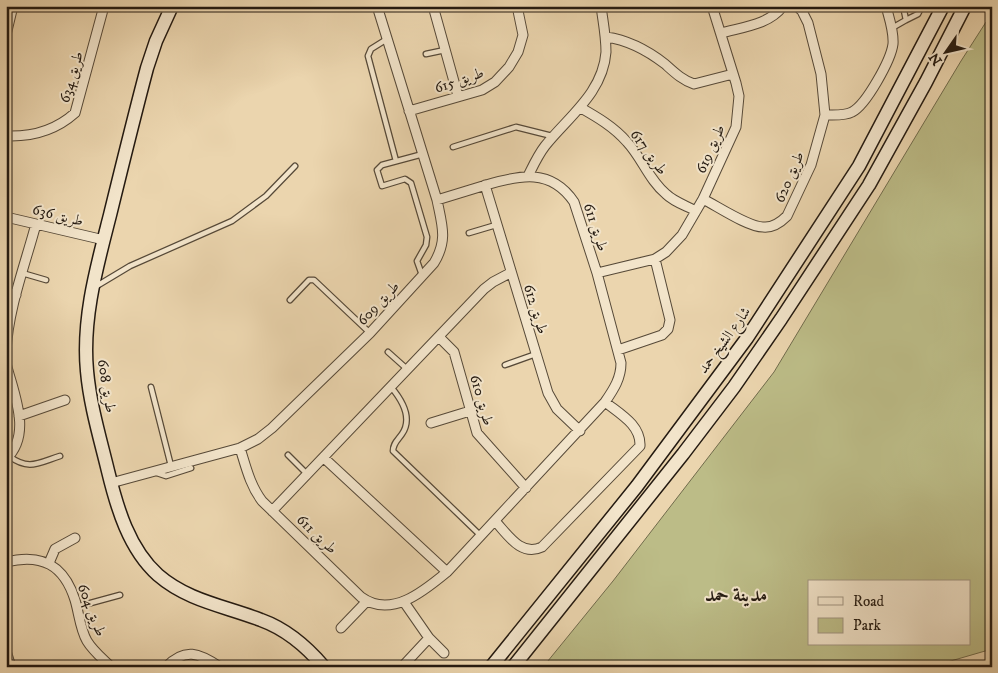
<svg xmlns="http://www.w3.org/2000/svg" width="998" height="673" font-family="'IM FELL DW Pica',Amiri,serif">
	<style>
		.green { fill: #bcbc87; stroke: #706b4c; fill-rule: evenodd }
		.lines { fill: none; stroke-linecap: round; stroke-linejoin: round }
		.lane-casing { stroke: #564938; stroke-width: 7 }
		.street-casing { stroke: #564938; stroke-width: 11 }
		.secondary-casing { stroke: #241a11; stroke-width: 15 }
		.lane { stroke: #f2e4ca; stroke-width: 4.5 }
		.street { stroke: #f2e4ca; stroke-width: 9 }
		.secondary { stroke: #f2e4ca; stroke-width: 12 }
		.labels { text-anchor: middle; stroke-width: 4; stroke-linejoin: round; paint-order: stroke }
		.street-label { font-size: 15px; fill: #241a11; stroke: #f2e4ca }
		.district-label { font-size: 20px; font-weight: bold; fill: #241a11; stroke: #f2e4ca }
	</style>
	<rect width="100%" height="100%" fill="#ebd5ae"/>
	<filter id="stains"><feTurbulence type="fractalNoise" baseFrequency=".004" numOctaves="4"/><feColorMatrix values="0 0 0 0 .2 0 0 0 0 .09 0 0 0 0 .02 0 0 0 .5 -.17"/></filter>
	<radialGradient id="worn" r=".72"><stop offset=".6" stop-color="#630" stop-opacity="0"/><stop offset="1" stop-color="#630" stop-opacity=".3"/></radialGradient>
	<path class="green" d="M992 17V649L930 667H543L613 581 774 372 961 61 986 22ZM809 582H969V644H809Z"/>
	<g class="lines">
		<defs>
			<path id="lane" d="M903 6 906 20 918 14 922 6
				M892 28 906 20
				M387 39 371 49 368 56 396 161
				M426 54 445 50
				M453 147 516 127 552 136
				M469 233 496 225
				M22 273 46 280
				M422 275 417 261 426 245 427 237 411 183 405 179 382 186 377 170 382 165 423 154
				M95 287 130 266 232 221 266 196 295 166
				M290 300 309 280H314L370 333
				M388 352 407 369
				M505 365 536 354
				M151 387 171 466
				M391 387C402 400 413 418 402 434 398 440 393 443 393 451L480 535
				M288 455 307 474
				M9 456C29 471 38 463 60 456
				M154 472 166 476 191 468
				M76 607 120 595"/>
			<path id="street" d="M433 6 458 96
				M721 33C742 27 769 25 783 6
				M6 35 13 6
				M606 37C628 40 647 50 665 64 674 72 682 80 694 84L733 74
				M581 108C597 117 614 127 627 142 642 158 649 180 666 194 674 202 687 206 696 211
				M409 111 482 90 495 82 509 67 518 52 523 35 517 6
				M825 115C834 115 845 116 852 112 866 105 891 60 893 44 894 31 889 18 886 6
				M6 136C31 137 56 130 75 113L104 6
				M528 176C533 166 538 155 545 146 568 117 603 93 606 52 606 36 603 22 601 6
				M485 185 548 393 557 409 580 431
				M703 199C717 206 748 227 763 227 772 228 781 222 787 216L811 165 825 115 821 74 808 23 802 11 797 6
				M6 217 104 240
				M597 273 655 259 666 252 682 235 703 199 736 127 739 96 736 83 712 6
				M6 293 16 295
				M439 337 454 352 477 433 526 488
				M618 350 662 335 668 329 670 320 655 259
				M6 352C8 309 25 265 36 224
				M6 363C13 392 33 434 6 459
				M19 416 65 400
				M431 423 470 411
				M240 448C246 467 250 485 262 501L361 597C391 619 424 591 447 572L605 402C614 389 621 378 621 363L597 273 574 202C551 168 520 175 486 185 470 190 453 195 437 200
				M324 458 447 572
				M111 483 240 448 258 439 272 428 370 333 434 263C448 240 442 225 437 200L377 6
				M272 511 484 289 493 282 510 273
				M495 521C508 535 521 557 542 547L640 446C641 425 620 414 605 402
				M6 562C42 553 64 565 75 600 79 613 80 629 87 641 93 651 103 659 111 667
				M49 563 55 549 75 538
				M341 628 367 601
				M429 638 444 653
				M6 651 11 667
				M166 667C185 647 199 653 220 667
				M402 667 429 638 404 602"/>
			<path id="secondary" d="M172 6 156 41 147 68C134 117 122 166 110 215 97 266 82 318 87 371 90 405 100 438 108 471 117 508 129 549 158 575 188 601 225 606 261 620 286 629 307 647 324 667
				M491 667 637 486 747 338 859 166 943 6
				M513 667 683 454 734 387 781 319 869 185 926 82 965 6"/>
		</defs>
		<use href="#lane" class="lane-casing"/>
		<use href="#street" class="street-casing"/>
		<use href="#secondary" class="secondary-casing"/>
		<use href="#lane" class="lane"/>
		<use href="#street" class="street"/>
		<use href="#secondary" class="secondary"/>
	</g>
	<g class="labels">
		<g class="street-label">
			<text transform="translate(71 77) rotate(-74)" y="5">طريق 634</text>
			<text transform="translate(459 80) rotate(-19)" y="5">طريق 615</text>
			<text transform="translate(710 149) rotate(-66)" y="5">طريق 619</text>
			<text transform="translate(649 152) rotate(54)" y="5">طريق 617</text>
			<text transform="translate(789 177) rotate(-67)" y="5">طريق 620</text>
			<text transform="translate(58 215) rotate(14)" y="5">طريق 636</text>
			<text transform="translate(596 227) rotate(72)" y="5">طريق 611</text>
			<text transform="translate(378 303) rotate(-47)" y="5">طريق 609</text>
			<text transform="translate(536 309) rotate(73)" y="5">طريق 612</text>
			<text transform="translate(724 340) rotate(-54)" y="5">شارع الشيخ حمد</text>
			<text transform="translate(107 386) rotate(81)" y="5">طريق 608</text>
			<text transform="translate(482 400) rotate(74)" y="5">طريق 610</text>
			<text transform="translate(317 534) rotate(44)" y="5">طريق 611</text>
			<text transform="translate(92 610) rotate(69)" y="5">طريق 604</text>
		</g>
		<g class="district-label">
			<text x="736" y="601">مدينة حمد</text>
		</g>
	</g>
	<rect width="998" height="673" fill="none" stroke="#ebd5ae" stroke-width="25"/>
	<rect x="8" y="8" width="983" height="658" fill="none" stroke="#241a11" stroke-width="2.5"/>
	<rect x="12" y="12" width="973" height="648" fill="none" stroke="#241a11"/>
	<rect x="808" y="580" width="162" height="65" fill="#f2e4ca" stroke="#a09380"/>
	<rect x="818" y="597" width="25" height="8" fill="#f2e4ca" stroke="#a09380"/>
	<text x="853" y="606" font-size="15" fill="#241a11">Road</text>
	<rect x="818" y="618" width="25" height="15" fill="#bcbc87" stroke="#a09380"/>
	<text x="853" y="630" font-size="15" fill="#241a11">Park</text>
	<g transform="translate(946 52) rotate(236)" stroke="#f2e4ca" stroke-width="4" paint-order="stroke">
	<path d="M0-4L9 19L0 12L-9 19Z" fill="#241a11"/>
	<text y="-8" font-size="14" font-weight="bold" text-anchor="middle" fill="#241a11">N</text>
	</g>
	<rect width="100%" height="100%" filter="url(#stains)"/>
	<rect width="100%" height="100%" fill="url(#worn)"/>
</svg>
